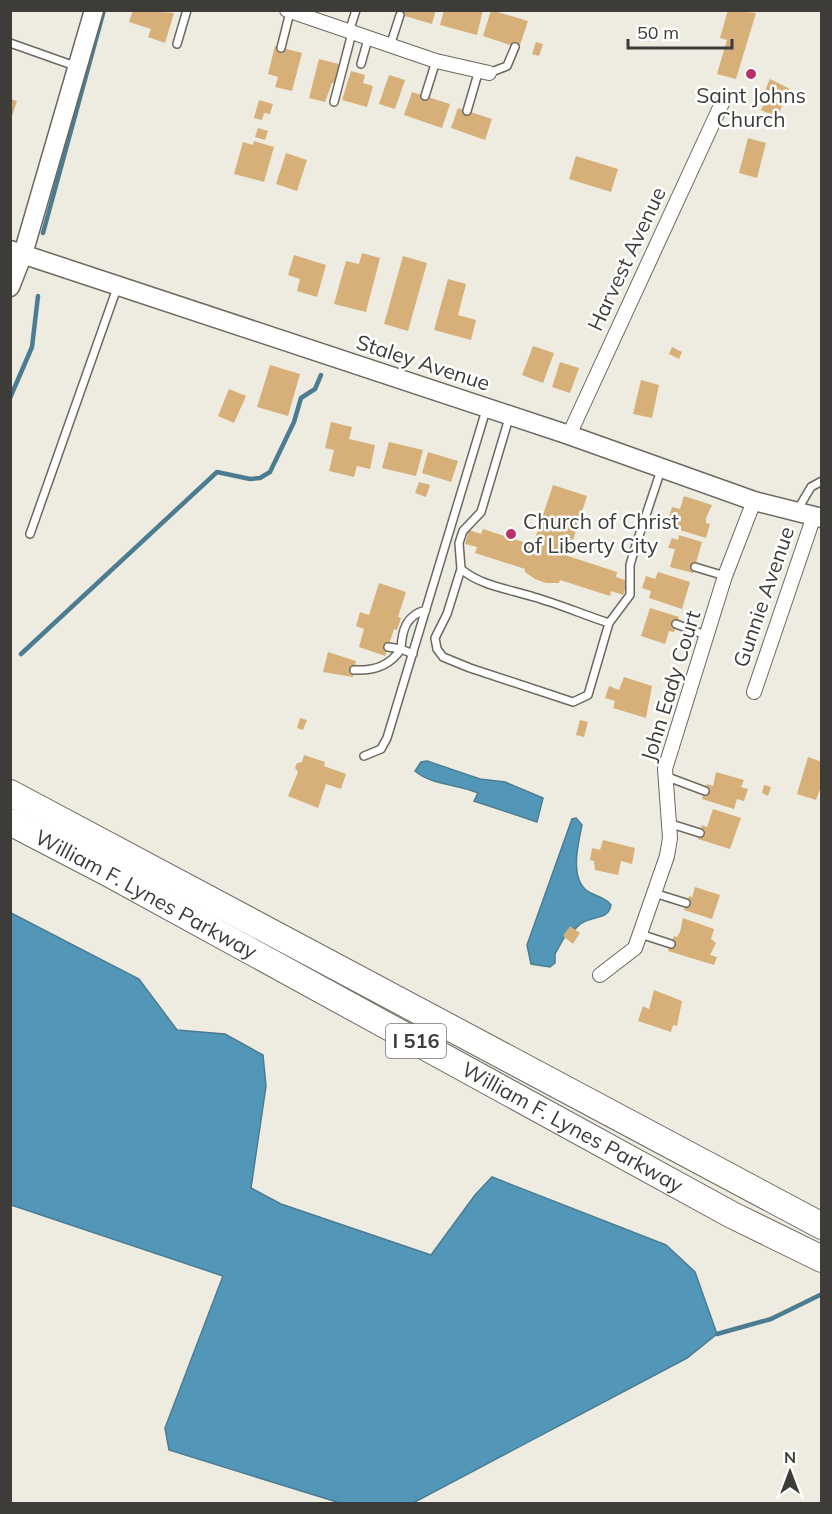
<svg xmlns="http://www.w3.org/2000/svg" width="832" height="1514" font-family="Mulish,sans-serif">
	<style>
		.water { fill: #5397b8; stroke: #4c7c92; stroke-width: 1.5 }
		.lines { fill: none; stroke-linecap: round; stroke-linejoin: round }
		.stream { stroke: #4c7c92; stroke-width: 4.5 }
		.building { fill: #d7b079 }
		.service-casing { stroke: #6b695f; stroke-width: 10 }
		.minor-casing { stroke: #6b695f; stroke-width: 16 }
		.tertiary-casing { stroke: #6b695f; stroke-width: 21 }
		.motorway-casing { stroke: #6b695f; stroke-width: 28 }
		.service { stroke: #fff; stroke-width: 7 }
		.minor { stroke: #fff; stroke-width: 14 }
		.tertiary { stroke: #fff; stroke-width: 18 }
		.motorway { stroke: #fff; stroke-width: 26 }
		.poi-dot { fill: #bb3069; stroke: #fff; stroke-width: 2 }
		.labels { text-anchor: middle; stroke-width: 5; stroke-linejoin: round; paint-order: stroke }
		.shield { fill: #fff; stroke: #777674; stroke-width: 1.5 }
		.shield-label { font-size: 20px; font-weight: bold; fill: #3d3c38 }
		.poi-label { font-size: 21px; fill: #3d3c38; stroke: #fff }
		.street-label { font-size: 21px; fill: #3d3c38; stroke: #fff }
	</style>
	<rect width="100%" height="100%" fill="#eeece1"/>
	<path class="water" d="M427 761 480 779 505 782 543 798 537 822 474 801 478 793C458 784 431 785 415 771L421 762Z
		M576 818 582 825C578 843 570 877 586 890 595 897 604 896 611 905 608 923 588 913 575 929L570 927 555 954V963L550 967 531 964 527 945 572 819Z
		M11 913 139 979 177 1030 225 1034 263 1055 266 1086 251 1188 281 1204 431 1255 475 1195 492 1177 666 1245 695 1272 717 1334 687 1358 413 1503H340L169 1450 165 1428 223 1276 11 1205Z"/>
	<g class="lines">
		<path class="stream" d="M43 233 104 10
			M10 398 32 347 38 296
			M21 654 217 472 250 479 260 478 270 472 294 422 301 398 315 389 321 375
			M717 1334 771 1319 822 1294"/>
	</g>
	<path class="building" d="M133 10 174 13 165 43 148 37 151 29 129 22Z
		M399 10H436L432 24 398 14Z
		M444 10H483L477 35 440 25Z
		M491 10 528 21 519 48 483 36Z
		M728 10 756 13 736 79 717 74 727 40 720 38Z
		M536 42 543 44 539 56 532 54Z
		M275 46 302 53 292 91 275 87 278 77 268 74Z
		M319 59 339 64 335 83H332L325 102 309 98Z
		M351 71 365 75 363 83 373 86 367 107 342 100Z
		M389 75 405 80 395 109 379 104Z
		M770 79 790 89 777 117 761 110 767 97 763 95Z
		M412 92 450 104 442 128 404 115Z
		M10 99 17 101 11 119H10Z
		M259 100 273 104 270 114 264 113 262 120 254 118Z
		M458 108 492 119 485 140 451 128Z
		M258 128 268 131 265 140 255 137Z
		M748 138 766 143 757 178 739 173Z
		M254 141 274 147 264 182 234 174 243 142 253 145Z
		M286 153 307 160 297 191 276 184Z
		M576 156 618 169 611 192 569 179Z
		M362 253 380 258 366 312 334 304 346 261 359 264Z
		M294 255 326 265 317 297 297 291 300 279 288 275Z
		M403 256 427 263 408 331 384 324Z
		M448 279 466 284 458 315 476 320 471 340 434 330Z
		M533 346 554 353 543 383 522 375Z
		M672 347 682 352 679 359 669 354Z
		M560 362 579 368 570 393 552 387Z
		M270 365 300 374 288 416 257 407Z
		M641 380 659 385 652 418 633 414Z
		M229 389 246 396 234 423 218 416Z
		M331 422 352 427 349 439 375 445 370 469 357 466 354 477 329 471 334 450 325 448Z
		M389 442 423 450 416 476 382 468Z
		M428 452 458 461 451 482 422 473Z
		M419 482 430 485 426 497 415 493Z
		M553 485 587 496 568 556 617 572 616 577 628 581 623 595 611 591 610 596 560 580 559 583H546L535 579 525 572V569L475 553 477 547 465 544 469 530 481 534 483 529 533 545Z
		M684 496 712 505 706 518V523L710 524 706 538 673 528 676 520 669 517 672 507 680 509Z
		M679 535 702 542 693 573 670 567 675 549 668 548 672 538 678 540Z
		M658 572 690 582 682 609 649 598 651 591 642 588 646 576 655 579Z
		M379 583 406 592 398 617 401 618 397 630 394 629 385 656 359 647 364 629 356 626 360 612 369 615Z
		M650 608 679 617 674 632 669 631 665 644 641 636Z
		M328 652 356 661 353 677 323 672Z
		M624 677 652 686 646 718 613 708 615 701 605 698 609 686 619 690Z
		M300 718 307 720 303 730 297 728Z
		M580 720 588 722 584 737 576 735Z
		M304 755 325 762 324 766 346 774 341 789 326 784 318 808 288 796 298 772 295 768 297 763 302 762Z
		M808 757 822 762V784L816 800 797 794Z
		M716 772 744 780 741 787 748 789 744 801 737 799 734 809 702 799 707 784 713 786Z
		M764 785 771 787 768 796 762 793Z
		M713 809 741 818 730 849 698 839 702 825 707 827Z
		M603 840 635 848 632 864 621 861 618 875 595 870 594 861 590 860 592 848 600 850Z
		M695 887 720 895 712 919 684 910 689 896 692 897Z
		M683 918 714 929 711 939 716 943 710 955 717 957 714 965 668 951 674 936 677 937 680 932Z
		M570 926 580 933 573 944 563 936Z
		M654 990 682 1001 677 1026 673 1025 671 1032 638 1021 643 1006 649 1009Z"/>
	<g class="lines">
		<defs>
			<path id="service" d="M349 32 356 10
				M10 43 75 66
				M177 44 187 10
				M390 46 400 15
				M281 48 290 12
				M361 64 368 39
				M489 73 507 66 515 47
				M425 96 436 61
				M334 102 352 33
				M467 111 479 70
				M509 418 481 512 463 531 459 543 461 569 447 614 435 638 437 649 443 657 470 668 573 702 588 695 609 623 630 595V565L635 548 661 470
				M798 509 811 487 822 481
				M30 534 117 288
				M695 567 725 576
				M461 569C481 586 509 589 534 597 559 604 584 615 609 623
				M676 624 708 636
				M388 647 401 649C402 630 406 615 426 610
				M354 670C374 671 390 666 401 649L413 654
				M364 756 381 749 387 738 486 410
				M665 776 705 791
				M668 823 700 833
				M654 893 686 903
				M640 934 671 944"/>
			<path id="minor" d="M287 10 436 61 489 73
				M569 435 723 101
				M754 692 814 516
				M600 975 635 948 667 856 670 838 665 769 725 576 754 501"/>
			<path id="tertiary" d="M10 250 569 435 754 501 822 518
				M10 287 23 254 94 10"/>
			<g id="motorway">
				<path d="M10 793 822 1226"/>
				<path id="s1" d="M10 822 108 873 732 1215 822 1259"/>
			</g>
		</defs>
		<use href="#service" class="service-casing"/>
		<use href="#minor" class="minor-casing"/>
		<use href="#tertiary" class="tertiary-casing"/>
		<use href="#motorway" class="motorway-casing"/>
		<use href="#service" class="service"/>
		<use href="#minor" class="minor"/>
		<use href="#tertiary" class="tertiary"/>
		<use href="#motorway" class="motorway"/>
	</g>
	<g class="poi-dot">
		<circle cx="751" cy="74" r="6"/>
		<circle cx="511" cy="534" r="6"/>
	</g>
	<g class="labels">
		<rect class="shield" x="386" y="1024" width="60" height="34" rx="4.5"/>
		<g class="shield-label">
			<text x="416" y="1048">I 516</text>
		</g>
		<g class="poi-label">
			<text x="751" y="103">Saint Johns<tspan x="751" dy="24">Church</tspan></text>
			<text x="523" y="529" text-anchor="start">Church of Christ<tspan x="523" dy="24">of Liberty City</tspan></text>
		</g>
		<g class="street-label">
			<text transform="translate(627 259) rotate(-65)" y="7">Harvest Avenue</text>
			<text transform="translate(423 363) rotate(18)" y="7">Staley Avenue</text>
			<text transform="translate(764 597) rotate(-71)" y="7">Gunnie Avenue</text>
			<text transform="translate(671 686) rotate(-73)" y="7">John Eady Court</text>
			<text dy="7" stroke="none"><textPath href="#s1" startOffset="154">William F. Lynes Parkway</textPath></text>
			<text dy="7" stroke="none"><textPath href="#s1" startOffset="640">William F. Lynes Parkway</textPath></text>
		</g>
	</g>
	<rect width="832" height="1514" fill="none" stroke="#3d3c38" stroke-width="24"/>
	<g transform="translate(790 1472)" stroke="#ffffff" stroke-width="4.5" paint-order="stroke">
	<path d="M0-4.5L10 22L0 15L-10 22Z" fill="#3d3c38"/>
	<text y="-9" font-size="16" font-weight="bold" text-anchor="middle" fill="#3d3c38">N</text>
	</g>
	<path d="M628 39v9h104v-9" fill="none" stroke="#3d3c38" stroke-width="3"/>
	<text x="637" y="39" font-size="18" fill="#3d3c38" stroke="#ffffff" stroke-width="4.5" paint-order="stroke">50 m</text>
</svg>
